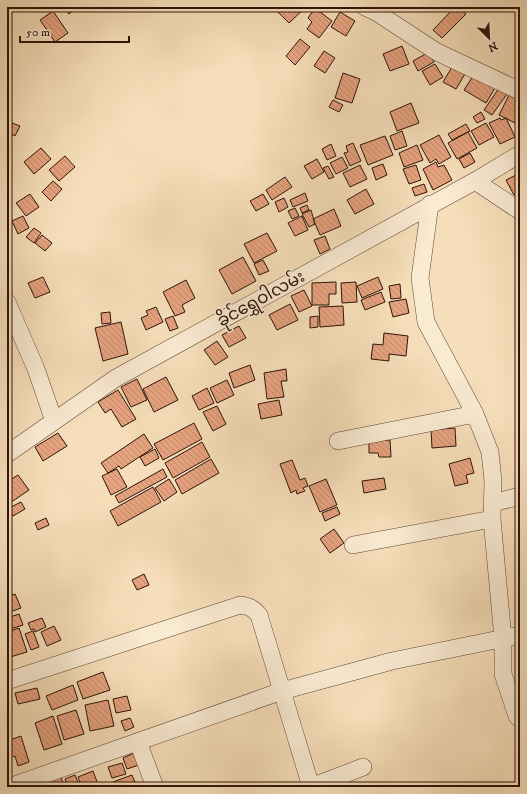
<svg xmlns="http://www.w3.org/2000/svg" width="527" height="794" font-family="'IM FELL DW Pica','Noto Sans Myanmar',serif">
  <defs>
    <pattern id="building-back-hatch" width="6" height="6" patternUnits="userSpaceOnUse"><rect width="6" height="6" fill="#e6a37f"/><path d="M-1 5l2 2M0 0l6 6M5-1l2 2" fill="none" stroke="#c68b6c"/></pattern>
  </defs>
  <rect width="100%" height="100%" fill="#f6deba"/>
  <filter id="stains"><feTurbulence type="fractalNoise" baseFrequency=".005" numOctaves="4"/><feColorMatrix values="0 0 0 0 .2 0 0 0 0 .09 0 0 0 0 .02 0 0 0 .5 -.17"/></filter>
  <radialGradient id="worn" r=".72"><stop offset=".6" stop-color="#630" stop-opacity="0"/><stop offset="1" stop-color="#630" stop-opacity=".3"/></radialGradient>
  <path fill="url(#building-back-hatch)" stroke="#2e1308" d="M62,7H77L69,14Z
    M273,7H306L289,23Z
    M455,7H459L466,14L442,38L433,30Z
    M315,8L332,21L319,38L307,29L312,22L308,18Z
    M53,11L68,33L55,42L40,20Z
    M340,12L355,21L346,36L331,27Z
    M300,39L310,47L295,65L286,56Z
    M402,46L409,64L390,71L383,54Z
    M324,51L335,58L325,73L314,66Z
    M429,52L434,62L418,71L413,61Z
    M435,64L443,77L430,85L422,71Z
    M452,67L465,74L456,89L443,82Z
    M343,73L360,79L352,103L335,98Z
    M473,76L495,88L486,103L464,90Z
    M499,88L507,94L492,115L484,110Z
    M509,95L520,100V114L515,123L499,115Z
    M333,100L343,105L339,112L329,107Z
    M411,103L419,123L397,131L390,112Z
    M481,112L485,119L477,123L473,117Z
    M500,118L501,120L506,118L515,137L500,144L489,123Z
    M12,123L20,126L15,136L7,132Z
    M486,123L494,137L479,145L471,131Z
    M466,124L470,131L452,140L448,134Z
    M402,131L407,146L395,150L390,136Z
    M468,132L477,148L457,159L448,143Z
    M439,135L451,157L439,164L436,159L430,163L420,145Z
    M385,136L393,155L368,165L360,145Z
    M353,143L361,161L350,166L344,153L348,152L346,146Z
    M331,144L336,156L327,160L322,149Z
    M417,145L423,160L404,167L399,153Z
    M41,148L51,159L34,174L24,162Z
    M470,153L475,162L464,168L459,159Z
    M65,156L75,167L59,181L49,170Z
    M342,157L348,168L336,174L330,163Z
    M317,159L324,172L312,179L304,166Z
    M436,162L438,167L444,165L452,180L433,190L423,169Z
    M383,164L387,175L376,180L372,168Z
    M360,165L367,179L350,187L343,173Z
    M416,165L421,180L409,184L403,169Z
    M328,166L334,177L329,179L323,168Z
    M520,173V192L514,195L506,180Z
    M285,177L292,187L272,200L266,190Z
    M53,181L62,189L51,201L42,192Z
    M424,184L427,192L415,196L412,188Z
    M366,189L374,204L355,214L347,200Z
    M305,193L308,201L293,207L290,200Z
    M30,194L39,207L26,216L16,203Z
    M263,194L269,204L256,211L250,201Z
    M284,198L288,207L279,212L275,202Z
    M307,205L309,210L302,213L300,208Z
    M295,208L299,216L292,219L288,211Z
    M334,209L341,226L320,235L313,219Z
    M311,210L315,224L309,227L302,214Z
    M23,216L29,228L18,234L12,221Z
    M302,216L308,230L295,236L288,223Z
    M34,228L41,233L34,243L26,237Z
    M267,233L277,251L254,263L244,244Z
    M42,235L52,243L45,251L35,243Z
    M325,236L330,249L320,254L314,240Z
    M243,257L256,281L232,294L219,270Z
    M263,260L269,271L259,275L254,264Z
    M43,277L50,292L35,298L28,283Z
    M378,277L383,289L362,298L357,286Z
    M186,280L195,298L182,305L185,312L175,316L163,292Z
    M336,282V294H329V305H312V283Z
    M356,282L357,302L342,303L341,283Z
    M400,284L401,298L391,299L389,286Z
    M304,290L312,306L299,312L291,296Z
    M381,292L385,302L365,310L361,300Z
    M406,299L409,313L393,317L389,302Z
    M290,304L298,320L277,330L269,315Z
    M343,306L344,325L320,327L319,307Z
    M156,307L163,322L146,330L141,318L148,315L146,311Z
    M110,312L111,323L102,324L101,313Z
    M173,316L178,328L170,331L165,319Z
    M318,316V327L310,328V317Z
    M121,322L128,354L103,361L95,328Z
    M239,326L246,338L229,347L222,335Z
    M384,333L408,336L406,356L389,354V361L371,359L373,344L383,345Z
    M217,341L228,357L215,365L204,350Z
    M250,365L255,380L234,388L229,373Z
    M286,369L287,381H281L284,397L267,399L264,373Z
    M166,377L178,400L154,412L143,389Z
    M137,379L147,400L131,407L121,387Z
    M227,380L234,395L217,403L210,388Z
    M207,388L214,403L199,410L192,396Z
    M118,390L136,419L122,427L111,409L105,413L98,402Z
    M279,400L282,415L261,419L258,404Z
    M217,406L226,424L213,431L203,412Z
    M194,423L202,439L163,460L154,444Z
    M455,428L456,446L432,448L431,430Z
    M58,433L67,446L43,461L35,447Z
    M144,434L153,448L121,469L119,466L108,473L101,463Z
    M390,440L391,457H379L378,453H369V441Z
    M202,442L210,457L173,478L165,463Z
    M155,449L159,458L145,466L140,457Z
    M470,458L474,473L466,475L468,483L455,486L449,464Z
    M211,459L219,473L182,494L175,480Z
    M292,460L300,480L305,478L308,486L303,488L305,491L297,494L296,490L291,493L280,464Z
    M117,469L127,487L111,495L102,476Z
    M163,469L167,477L119,503L115,496Z
    M18,475L29,490L7,505V482Z
    M384,478L386,489L364,493L362,481Z
    M169,479L177,492L164,501L155,488Z
    M326,479L337,505L320,512L309,486Z
    M153,487L161,502L118,526L110,511Z
    M21,502L25,509L13,516L9,508Z
    M337,507L340,514L325,521L322,513Z
    M46,518L49,525L38,530L35,523Z
    M334,529L344,543L330,553L320,539Z
    M144,574L149,585L137,590L132,580Z
    M15,594L21,608L7,613V597Z
    M19,614L23,625L7,630V618Z
    M42,618L46,627L35,632L34,629L31,630L28,623Z
    M54,626L61,640L47,646L41,632Z
    M19,628L27,652L7,658V632Z
    M33,631L39,647L31,650L25,634Z
    M103,672L110,690L83,699L77,682Z
    M73,685L78,700L52,710L46,696Z
    M37,688L40,699L18,704L15,693Z
    M127,696L131,710L116,713L113,699Z
    M108,700L114,726L90,731L85,705Z
    M76,710L84,734L64,740L57,716Z
    M53,716L62,744L44,750L35,723Z
    M130,718L134,727L125,731L121,721Z
    M21,736L29,762L18,766L15,756L7,758V741Z
    M134,753L139,765L127,769L123,758Z
    M122,763L126,774L112,778L108,767Z
    M93,771L99,787H82L78,777Z
    M59,773L65,787H46L43,780Z
    M75,775L80,787H68L65,779Z
    M132,775L137,787H115L113,782Z"/>
  <g fill="none" stroke-linecap="round" stroke-linejoin="round">
    <defs>
      <path id="minor" d="M365,7L376,12L437,52L520,91
        M475,181L520,211
        M430,204L420,278L426,322L475,414L490,452L493,481L492,519L503,639V674L517,716L520,719
        M7,302L36,369L54,421
        M338,441L475,414
        M7,454L116,378L475,181L520,154
        M493,503L520,496
        M353,545L492,519
        M7,681L240,605C249,606 253,608 259,615L282,691L392,661L520,635
        M138,742L155,787
        M9,787L282,691L311,787
        M311,787L363,767"/>
    </defs>
    <use href="#minor" stroke="#604634" stroke-width="18"/>
    <use href="#minor" stroke="#f9ead2" stroke-width="17"/>
  </g>
  <g text-anchor="middle" dominant-baseline="central" stroke-width="3" stroke-linejoin="round" paint-order="stroke">
    <g font-size="17" fill="#2e1308" stroke="#f9ead2">
      <text transform="translate(261 299) rotate(-29)">ခိုင်ရွှေဝါလမ်း</text>
    </g>
  </g>
  <rect width="527" height="794" fill="none" stroke="#f6deba" stroke-width="24"/>
  <rect x="8" y="8" width="511" height="778" fill="none" stroke="#2e1308" stroke-width="2"/>
  <rect x="12" y="12" width="503" height="770" fill="none" stroke="#2e1308"/>
  <g transform="translate(489 38) rotate(156)" stroke="#f9ead2" stroke-width="3" paint-order="stroke">
  <path d="M0-3L7 15L0 10L-7 15Z" fill="#2e1308"/>
  <text y="-6" font-size="11" font-weight="bold" text-anchor="middle" fill="#2e1308">N</text>
  </g>
  <path d="M20 36v6h109v-6" fill="none" stroke="#2e1308" stroke-width="2"/>
  <text x="26" y="36" font-size="12" fill="#2e1308" stroke="#f9ead2" stroke-width="3" paint-order="stroke">50 m</text>
  <rect width="100%" height="100%" filter="url(#stains)"/>
  <rect width="100%" height="100%" fill="url(#worn)"/>
</svg>
